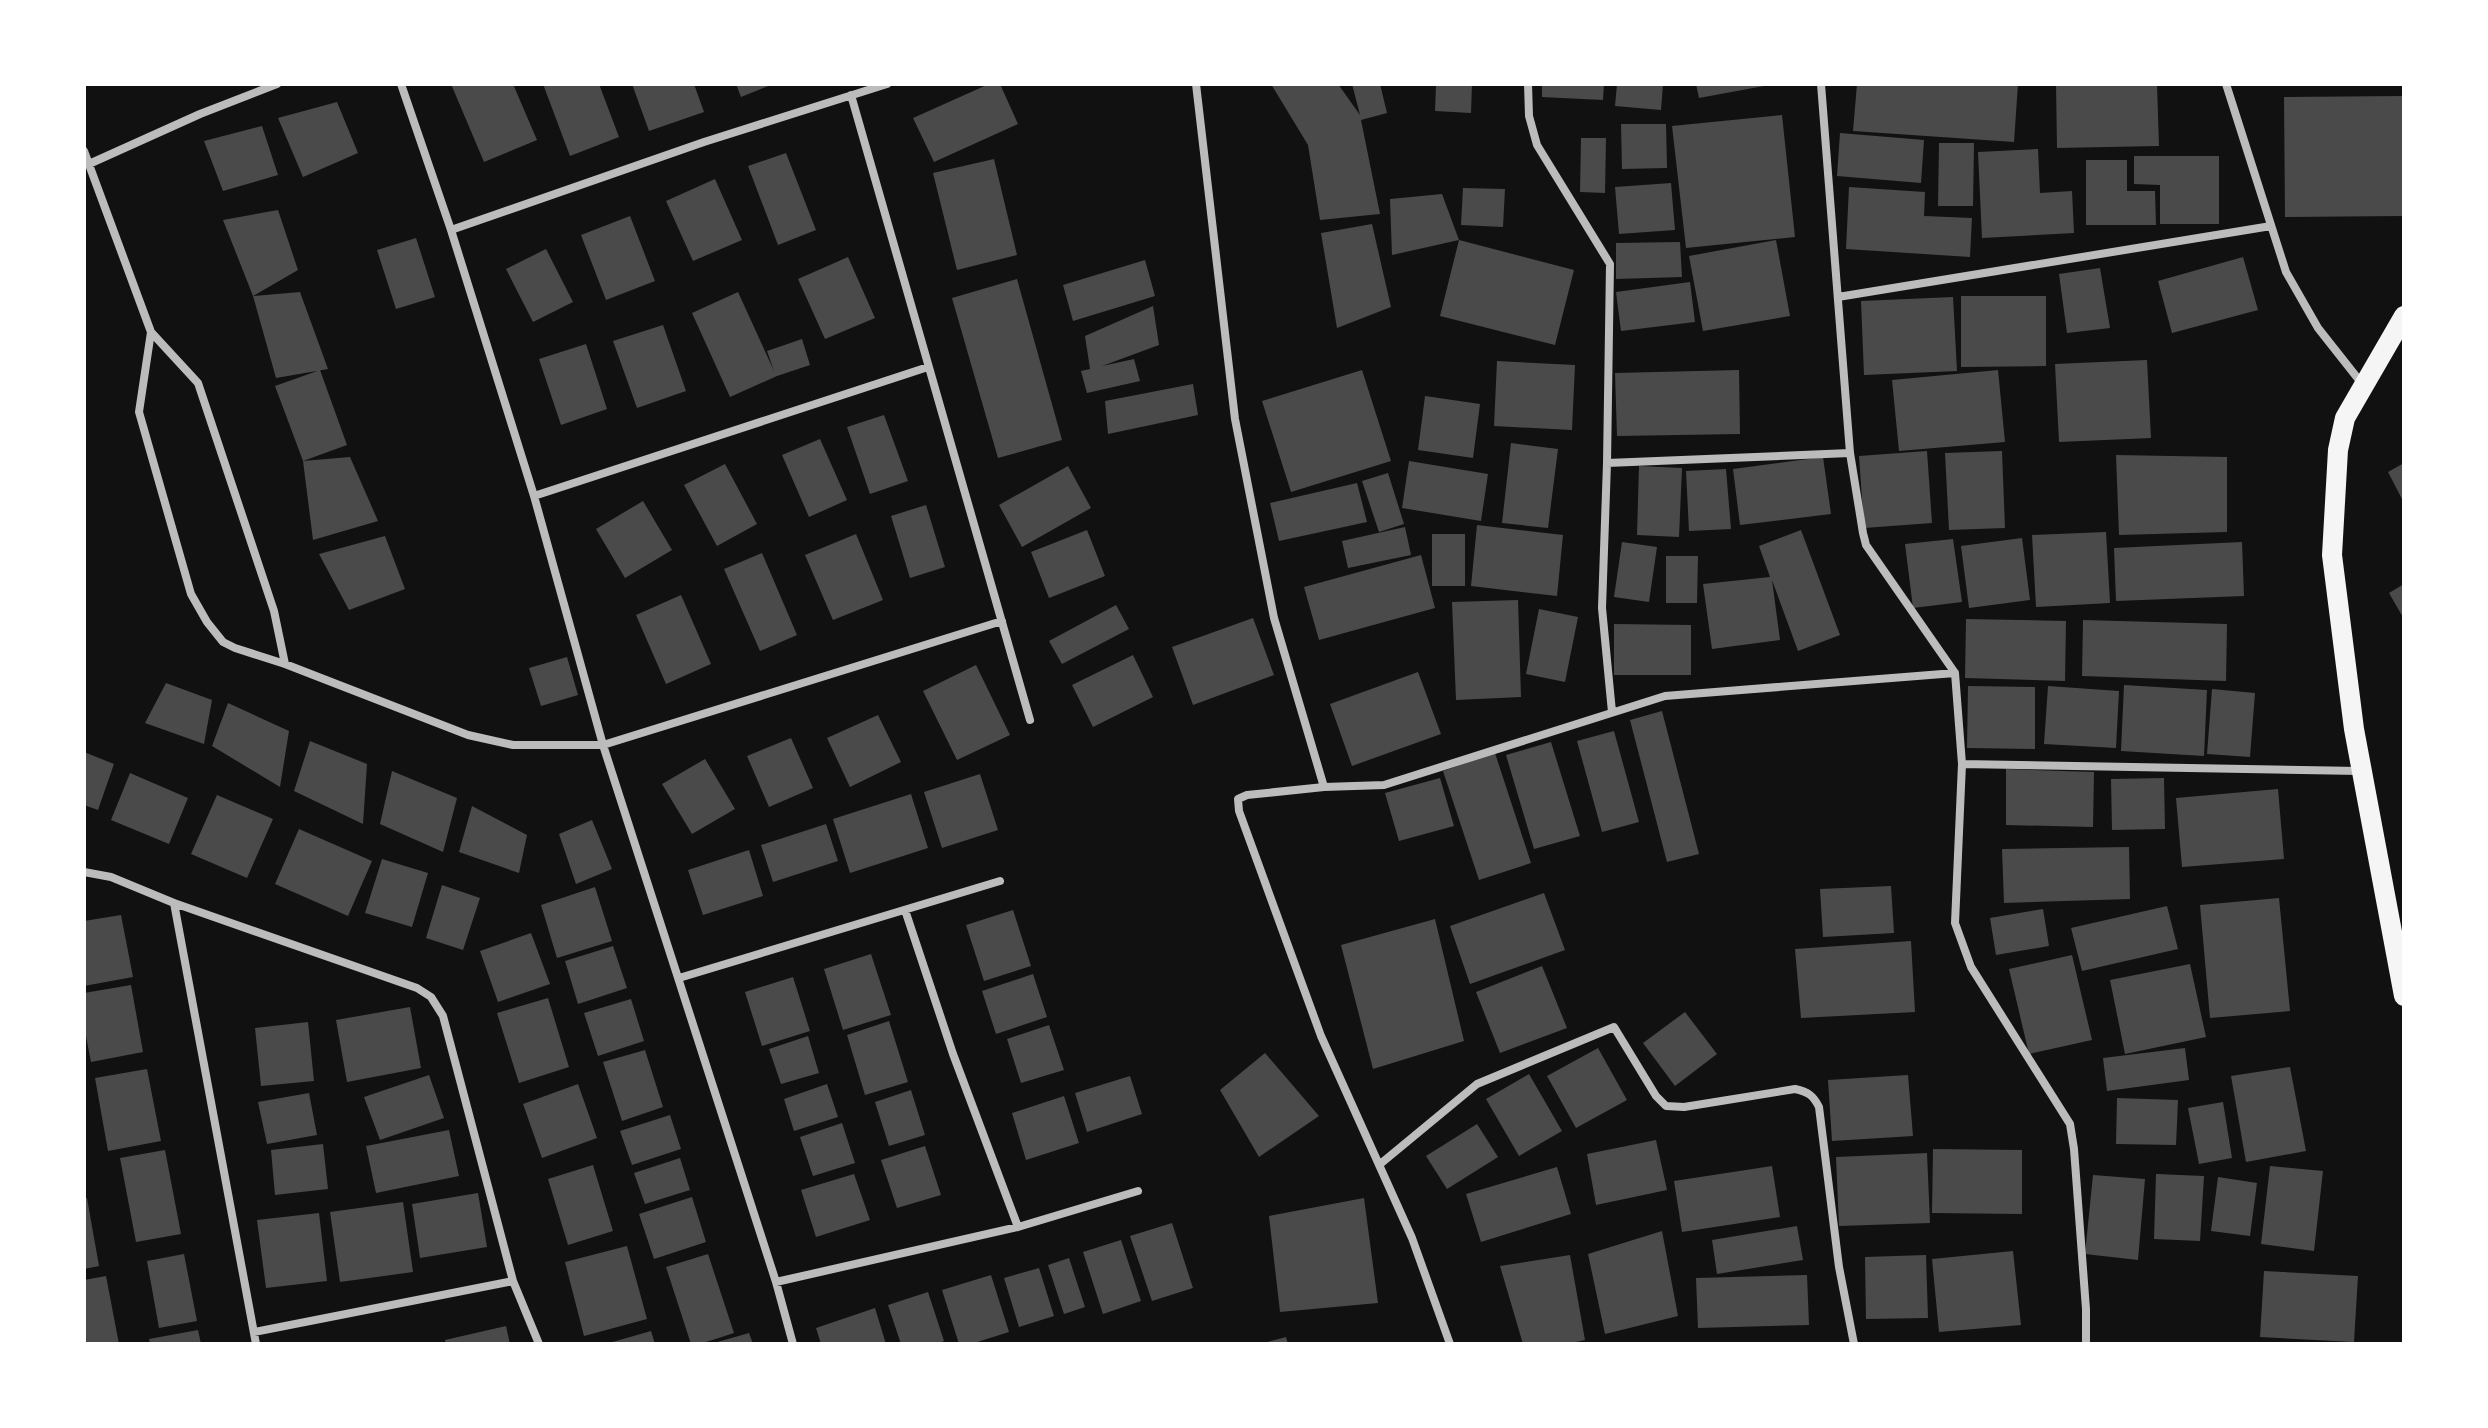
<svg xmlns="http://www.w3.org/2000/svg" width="2488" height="1428" font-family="'Golos Text',sans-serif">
  <rect width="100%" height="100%" fill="#111"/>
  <path fill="#4a4a4a" d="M451,84H513L537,140L484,162Z
    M543,84H599L619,137L570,156Z
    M632,84H694L704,112L649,131Z
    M736,84H773L741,97Z
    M989,84H1000L1018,124L934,162L913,118Z
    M1271,84H1338L1360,115L1352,84H1380L1387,113L1361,120L1380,214L1320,220L1308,145Z
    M1436,84H1472L1471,113L1435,111Z
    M1542,84H1604L1603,100L1542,97Z
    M1617,84H1663L1661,110L1615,106Z
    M1696,84H1764V86L1699,98Z
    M1857,84H2018L2014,142L1853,131Z
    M2056,84H2157L2159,146L2057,148Z
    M2403,96L2404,216L2285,217L2284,97Z
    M337,102L358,153L303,177L278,118Z
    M1782,115L1795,237L1686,248L1672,126Z
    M1621,124H1666L1667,168L1622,169Z
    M262,126L278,175L223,191L204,141Z
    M1840,133L1924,140L1921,183L1837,176Z
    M1581,138H1606L1605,193L1580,192Z
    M1939,143H1974L1973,206H1938Z
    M2038,149L2040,193L2072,191L2074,233L1982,238L1978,152Z
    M786,153L816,230L778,245L748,166Z
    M2134,156H2219V224H2160V185L2134,184Z
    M994,159L1017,255L957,270L933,173Z
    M2086,160H2127V191H2155L2156,225H2086Z
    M715,179L742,240L693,261L666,201Z
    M1671,183L1675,230L1619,234L1615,187Z
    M1849,187L1925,192L1924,216L1972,218L1970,257L1846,249Z
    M1463,188L1505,189L1503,227L1461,225Z
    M1442,194L1459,240L1392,255L1390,199Z
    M278,210L298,270L253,296L223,220Z
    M630,216L655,281L606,300L581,235Z
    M1372,224L1391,307L1337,328L1321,233Z
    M416,238L435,297L396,309L377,250Z
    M1459,240L1574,270L1555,345L1440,316Z
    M1776,240L1790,316L1703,331L1689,256Z
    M1680,242L1682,277L1616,279V243Z
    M546,249L573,302L533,322L506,269Z
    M848,257L875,318L825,339L798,279Z
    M2243,257L2258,310L2172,333L2158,281Z
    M1145,260L1155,296L1073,321L1063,285Z
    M2100,268L2110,328L2067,333L2059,274Z
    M1017,279L1062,440L998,458L952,298Z
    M1690,282L1695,322L1621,331L1616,292Z
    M300,292L328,369L276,378L253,296Z
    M738,292L774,371L767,351L802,339L810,365L777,376L730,397L692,313Z
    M1961,296H2046V366L1961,367Z
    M1953,297L1957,371L1864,375L1861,301Z
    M1153,306L1159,345L1102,366L1134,359L1140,381L1087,393L1081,371L1090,369L1085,336Z
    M663,325L686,391L637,408L613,341Z
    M586,344L607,409L561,425L539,359Z
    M2147,360L2151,438L2059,442L2055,364Z
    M1497,361L1575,365L1572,430L1494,426Z
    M320,370L347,445L303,461L275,386Z
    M1362,370L1391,461L1291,492L1262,401Z
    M1739,370L1740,434L1617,436L1615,373Z
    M1998,370L2005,442L1899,451L1892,380Z
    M1193,384L1198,415L1108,434L1105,401Z
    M1425,396L1480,404L1473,458L1418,450Z
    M884,415L908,481L870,494L847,427Z
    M820,439L847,500L809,517L782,455Z
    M1511,443L1558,449L1548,528L1502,523Z
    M1927,451L1932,523L1864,528L1859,456Z
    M2002,451L2005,528L1949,530L1945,453Z
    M2116,455L2227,457V532L2119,535Z
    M350,457L378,521L313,540L303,461Z
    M1823,457L1831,514L1740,525L1733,469Z
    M1409,461L1488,474L1481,521L1402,508Z
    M2404,463V503L2388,472Z
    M725,464L757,524L717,546L684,485Z
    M1068,466L1091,508L1022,547L999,505Z
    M1639,466L1682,468L1679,537L1637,535Z
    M1726,469L1731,529L1689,531L1686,471Z
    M1388,473L1404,524L1379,532L1362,481Z
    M1357,483L1367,522L1279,541L1270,503Z
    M643,501L672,550L625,578L596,529Z
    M926,505L945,567L910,578L891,516Z
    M1477,525L1563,535L1557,596L1471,586Z
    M1405,527L1411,555L1348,568L1342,541Z
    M1087,530L1105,576L1049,598L1031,552Z
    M1801,530L1840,635L1798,651L1772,580L1780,640L1712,649L1703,584L1770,577L1759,546Z
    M2106,532L2110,603L2036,607L2032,535Z
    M856,534L883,600L833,620L805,555Z
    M1432,534H1465V586H1432Z
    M385,536L405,589L349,610L319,554Z
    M2022,538L2030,600L1969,608L1961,546Z
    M1953,539L1962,602L1913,608L1905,544Z
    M1622,542L1657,547L1649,602L1614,597Z
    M2242,542L2244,596L2116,601L2114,548Z
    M762,553L797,635L760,651L724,569Z
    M1421,555L1435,608L1319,640L1304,587Z
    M1666,556H1698L1697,603H1666Z
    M2404,584V619L2389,593Z
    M681,595L711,664L666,684L636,615Z
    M1518,600L1521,697L1456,700L1452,602Z
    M1116,605L1129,629L1062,664L1049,641Z
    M1539,609L1578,617L1565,682L1526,674Z
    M1253,618L1274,675L1193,705L1172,647Z
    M1966,619L2066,621L2065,681L1965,678Z
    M2083,620L2227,624L2226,681L2082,676Z
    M1614,624L1691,625V675H1614Z
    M1133,655L1153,697L1093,727L1072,685Z
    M567,657L578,695L541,706L529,668Z
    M976,665L1010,735L957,760L923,691Z
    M1418,672L1441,734L1352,766L1330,704Z
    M166,683L212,700L204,744L145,723Z
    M2124,685L2207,690L2204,756L2121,751Z
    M1968,686L2035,687V749L1967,748Z
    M2048,686L2119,691L2116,748L2044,744Z
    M2212,689L2255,693L2250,757L2207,754Z
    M228,703L289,731L280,787L212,746Z
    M1662,711L1699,854L1667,862L1630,720Z
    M878,715L901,762L850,787L827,738Z
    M1614,731L1639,822L1602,832L1577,741Z
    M791,738L813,788L769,807L747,756Z
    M310,741L367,764L363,824L294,791Z
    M1551,742L1580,836L1534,849L1506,755Z
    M84,752L114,764L98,810L84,805Z
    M1495,753L1531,863L1479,880L1443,771Z
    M705,759L735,809L692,834L662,784Z
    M2006,769L2094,772L2093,827L2006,825Z
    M392,771L457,798L443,852L380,824Z
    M130,773L188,798L169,844L111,820Z
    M980,774L998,830L942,848L924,792Z
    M1440,778L1454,826L1399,841L1385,793Z
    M2164,778L2165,829L2112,830L2111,779Z
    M2278,789L2284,859L2182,867L2176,798Z
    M911,794L928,848L850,873L833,819Z
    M217,795L273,819L247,878L191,854Z
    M472,806L527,835L519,873L459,852Z
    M592,820L612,869L576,884L559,834Z
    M826,824L838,861L773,882L761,845Z
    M299,829L372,861L348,916L275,884Z
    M2129,847L2130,899L2004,903L2002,849Z
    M749,850L763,896L703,915L688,870Z
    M382,859L428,873L412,927L365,913Z
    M442,885L480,898L463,950L426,938Z
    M1891,886L1894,933L1823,937L1820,889Z
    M595,887L612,941L557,958L541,905Z
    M1544,893L1565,950L1470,984L1450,926Z
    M2279,898L2290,1011L2210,1018L2200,905Z
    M2167,906L2178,949L2082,971L2071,928Z
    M2043,909L2049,946L1996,955L1990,918Z
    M1013,910L1031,966L984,981L966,925Z
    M121,915L133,977L84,986V921Z
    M1435,919L1464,1041L1373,1069L1341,945Z
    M531,933L550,984L498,1002L480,951Z
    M1911,941L1915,1012L1801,1018L1795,949Z
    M613,946L627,988L578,1004L565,961Z
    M871,954L891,1015L843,1030L824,969Z
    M2072,955L2092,1040L2029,1054L2009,969Z
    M2190,964L2206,1037L2125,1054L2110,980Z
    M1542,966L1567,1028L1500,1053L1476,992Z
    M1033,974L1047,1017L996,1034L982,991Z
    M793,977L810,1031L762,1046L745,992Z
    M131,985L143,1052L91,1062L84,1026V993Z
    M548,998L569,1067L519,1083L497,1013Z
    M631,999L644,1041L598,1056L584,1013Z
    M410,1007L421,1068L347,1082L336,1020Z
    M1685,1012L1717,1054L1675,1086L1643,1043Z
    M889,1021L908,1082L865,1095L847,1035Z
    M308,1022L314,1081L261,1086L255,1028Z
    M1049,1025L1064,1070L1021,1083L1007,1039Z
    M808,1036L819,1073L781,1084L769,1049Z
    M1598,1048L1627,1100L1576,1128L1547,1076Z
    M2185,1048L2189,1080L2107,1091L2103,1058Z
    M645,1050L663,1107L622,1121L603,1062Z
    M1265,1053L1319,1116L1259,1157L1220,1090Z
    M2290,1067L2306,1151L2246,1162L2231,1076Z
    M147,1069L161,1141L108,1151L95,1078Z
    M1529,1074L1562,1131L1519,1156L1486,1099Z
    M429,1075L444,1118L380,1140L364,1097Z
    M1908,1075L1913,1136L1832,1141L1828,1080Z
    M1130,1076L1142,1114L1087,1132L1075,1093Z
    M578,1084L597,1138L542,1158L523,1104Z
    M827,1084L838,1117L794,1131L784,1099Z
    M911,1090L925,1135L889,1146L875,1102Z
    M309,1093L317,1135L267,1144L258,1102Z
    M1064,1096L1079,1143L1026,1160L1012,1113Z
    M2117,1098L2178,1100L2176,1145L2116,1144Z
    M2223,1102L2232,1158L2199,1164L2188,1108Z
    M670,1115L681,1149L632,1165L620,1131Z
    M842,1123L855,1163L813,1176L800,1137Z
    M1477,1124L1498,1157L1447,1189L1426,1156Z
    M449,1130L459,1176L376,1193L366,1146Z
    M1656,1140L1667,1190L1596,1205L1587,1154Z
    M323,1144L328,1189L275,1195L271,1150Z
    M925,1146L941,1195L897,1208L881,1160Z
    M1933,1149L2022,1150V1214L1932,1213Z
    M165,1150L181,1234L136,1242L120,1158Z
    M1927,1153L1930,1223L1839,1226L1836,1157Z
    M680,1158L690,1190L645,1204L634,1173Z
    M593,1165L613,1231L568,1245L548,1179Z
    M1772,1166L1780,1217L1682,1232L1674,1181Z
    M2270,1166L2323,1171L2314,1251L2261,1244Z
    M1557,1167L1571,1214L1481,1242L1466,1194Z
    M854,1174L870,1220L816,1237L801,1190Z
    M2156,1174L2204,1176L2200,1241L2154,1239Z
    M2093,1175L2145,1179L2138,1260L2085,1254Z
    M2218,1177L2257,1183L2250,1236L2211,1231Z
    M478,1193L487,1247L420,1258L412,1204Z
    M692,1197L706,1242L654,1259L639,1214Z
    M87,1198L99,1266L84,1269V1199Z
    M1364,1198L1378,1303L1280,1312L1269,1216Z
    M403,1202L413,1272L340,1282L330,1212Z
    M319,1213L327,1281L266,1288L257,1220Z
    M1172,1223L1193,1288L1152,1301L1130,1236Z
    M1797,1226L1803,1260L1717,1274L1712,1240Z
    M1662,1231L1678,1316L1605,1334L1588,1254Z
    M1121,1240L1141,1301L1103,1314L1083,1252Z
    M627,1246L647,1319L584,1336L565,1262Z
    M2013,1251L2021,1325L1939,1332L1932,1259Z
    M184,1254L197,1321L159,1328L147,1261Z
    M708,1254L734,1333L700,1344H691L666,1267Z
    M1570,1255L1585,1340L1567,1344H1523L1500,1266Z
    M1926,1255L1928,1318L1866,1319L1865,1257Z
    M1069,1258L1085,1307L1064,1314L1048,1265Z
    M1039,1268L1054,1316L1019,1327L1004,1278Z
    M2264,1271L2358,1276L2354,1342L2260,1337Z
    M991,1275L1009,1332L971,1344H959L942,1290Z
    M1807,1275L1809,1325L1698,1328L1696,1278Z
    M106,1276L119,1344H84V1280Z
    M928,1292L944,1341L936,1344H901L888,1305Z
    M875,1308L886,1344H821L816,1328Z
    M506,1326L510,1344H446L445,1340Z
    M198,1330L201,1344H150L149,1339Z
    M651,1331L655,1344H609V1343Z
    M749,1333L753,1344H715L714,1343Z
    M1286,1337L1288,1344H1264V1343Z"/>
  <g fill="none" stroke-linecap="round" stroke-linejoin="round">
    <path stroke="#bcbcbc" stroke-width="8" d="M401,84L451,230
      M887,84L704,142L451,230L534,496L603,745L1002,621
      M1196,84L1235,419L1274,618L1324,787
      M1528,84L1529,116L1537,145L1610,264L1607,463L1602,608L1612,712
      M1821,84L1850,453L1863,533L1866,545L1955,673L1962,764L1955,923L1971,967L2070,1124L2074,1149L2086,1309V1344
      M2226,84L2286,272L2318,328L2363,385
      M851,95L1030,720
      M84,151L151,332L198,383L274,611L285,664
      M89,164L200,114L277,84
      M1838,297L2271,226
      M151,332L139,412L191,594L207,622L223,642L235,648L285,664L468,735L513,745H603L776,1282L1018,1227L1138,1191
      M1607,463L1850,453
      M534,496L928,367
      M1962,764L2360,771
      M84,872L111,877L174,903L417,988L431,997L443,1016L513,1281L539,1344
      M174,903L256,1344
      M905,910L953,1054L1018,1227
      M679,978L1000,881
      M1379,1165L1477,1084L1614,1027L1656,1096L1666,1106L1684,1107L1795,1089C1808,1092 1813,1095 1819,1107L1839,1267L1854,1344
      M776,1282L793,1344
      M254,1332L513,1281
      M1450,1344L1412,1238L1321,1036L1239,811L1238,799L1247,795L1324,787L1384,785L1665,696L1955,673"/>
    <path stroke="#f5f5f5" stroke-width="20" d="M2404,316L2345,418L2338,450L2332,555L2354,729L2404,996"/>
  </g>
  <rect width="2488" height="1428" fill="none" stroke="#ffffff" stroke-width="172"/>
</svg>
